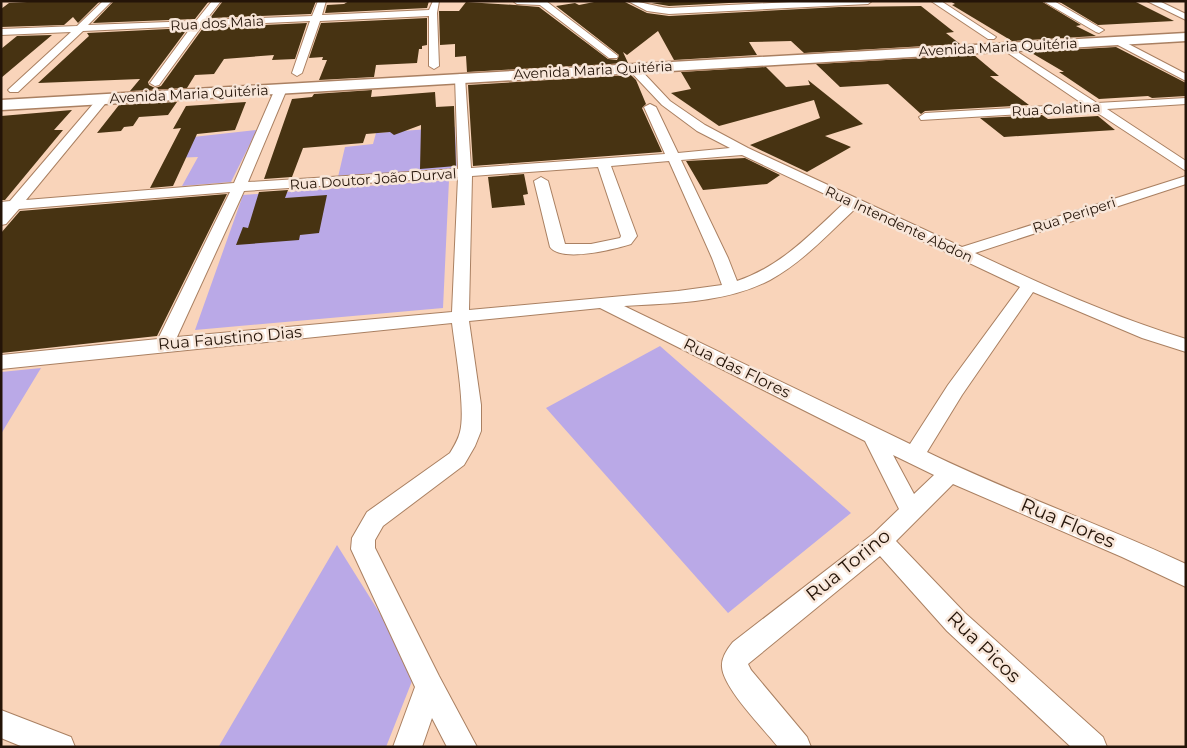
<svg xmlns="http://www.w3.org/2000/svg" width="1187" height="748" font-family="Montserrat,sans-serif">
  <rect width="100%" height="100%" fill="#f9d4ba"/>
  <path fill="#baa9e7" d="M455,127L457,168L338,177L345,147L373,144L376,133Z
    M257,130L231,182L182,186L198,157L172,158L184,138Z
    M449,180L443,308L195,330L243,195Z
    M660,346L851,513L728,613L546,408Z
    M41,368L1,434V372Z
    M337,545L416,671L386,747L219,746Z"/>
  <path fill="#473312" d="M45,1H100L78,23L73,17L64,25L1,27V9L9,3Z
    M114,1H209L195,19L93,23Z
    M223,1H316L311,14L210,18Z
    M349,1H429L427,8L325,13L327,5L344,4Z
    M599,1H623L647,13L669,16L839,7L921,6L954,32L946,33L960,44L804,53L791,41L749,42L757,55L674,60L658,31L627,55L623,52L628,63L467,72L466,56L455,57V44L440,45L439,11H459L466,2L515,5L539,7L608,59L617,60L619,55L556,6L575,3L579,5Z
    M676,1L703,2L768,1L669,6L651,3Z
    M950,1H1041L1081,25L1076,26L1096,36L1012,41L952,5L955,4Z
    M1058,1H1134L1174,21L1098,25Z
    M427,18V45L422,46V49H419L417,63L376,65L374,77L319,80L327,60H322L323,57L309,58L321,23Z
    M307,23L295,59L272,60L274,55L224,59L214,74L195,75L187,88L130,91L140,79L38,83L89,36L87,33L188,28L148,82L149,85L155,88L161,86L203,28Z
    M52,35L1,78V49L17,36Z
    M1116,47L1186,83V96L1152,98L1148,96L1099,99L1059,72H1064L1030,52Z
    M974,55L999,76H990L1029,105L925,111L921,114L888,84L840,87L816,64Z
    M766,67L786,87L810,85L808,80L863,124L825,136L851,147L807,172L750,145L820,118L814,100L719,126L671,93L691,89L681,72Z
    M631,75L636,80L646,104L642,108L662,152L473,166L468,85Z
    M372,90L371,97L435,92L436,107L454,106L456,166L420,169L421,125L394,135L390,132L366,134L363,143L303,148L292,177L264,179L292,99L312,97L314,94Z
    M177,102L168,115L139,117L133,126L124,127L121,131L97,133L119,105Z
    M246,102L235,130L197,134L173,186L150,188L181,128L173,129L186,106Z
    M72,110L54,130H63L5,200H1V116Z
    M1042,115L1048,119L1098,116L1115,130L1004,137L980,118Z
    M745,158L780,175L767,184L703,190L686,161Z
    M524,174L528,194L523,195L525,205L492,208L488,177Z
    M288,190L285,198L327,195L319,233L300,235L299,240L236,245L243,227L248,228L259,192Z
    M227,194L157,336L1,353V233L20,211Z"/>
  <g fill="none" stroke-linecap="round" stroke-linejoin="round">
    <defs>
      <path id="minor" d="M103,1H112L88,25L196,21L212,1H221L206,20L312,16L318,1H326L322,15L429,10L433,1H439L437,13L439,66L434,69L429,66V16L320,21L302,73L297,76L292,73L310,21L202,26L159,85L155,86L150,83L192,26L83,31L18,92H10L8,90L10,88L71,32L1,35V29L77,26Z
        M513,1H546L618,56L617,58H609L540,5L517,4Z
        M628,1C642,1 655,7 669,8L811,1H872L868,4L669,14L647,11Z
        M931,1H941L996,37L994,39H988Z
        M1043,1H1054L1104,30L1099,33L1096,32Z
        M1147,1H1159L1186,14V20Z
        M1117,38L1186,74V81L1114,43V39Z
        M1005,44L1097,103L1186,98V104L1107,109L1186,161V171L1093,110L921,120L919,117L925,113L1083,104L1002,49V45Z
        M633,65L637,66L670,101L705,125L748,148L962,247L1186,176V184L975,253C1043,285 1113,317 1186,339V352L1142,338L1033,292L962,395L927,452C1011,493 1101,524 1186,564V587L1122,557L953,484L896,541L965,613L1103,737L1107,747H1071L947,631L880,556L748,664L751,670L807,737L811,747H778C764,729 723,688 722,667C721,658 728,648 733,642L873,534L899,509L865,441L600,308L469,321L481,405V431L475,446L464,465L383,526L375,540V548L439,676L477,747H447L432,718L422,747H393L415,687L351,549L352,538L367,512L450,453C454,446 458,440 460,432C466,410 455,349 452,323L1,369V355L158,339L230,192L19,209L6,224L1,225V202L10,201L99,97H107L109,99L26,200L234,183L275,89L281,86L287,89L248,182L458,169L455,77L460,74L465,77L471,168L665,154L644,107L650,104L656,107L678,153L730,148L697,131L662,105L629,70L628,68L629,66ZM742,155L844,203C812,233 780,267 737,281L728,258L681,160ZM669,161L712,258L722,285L678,291L469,310L472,176L598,167L621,236L620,238L591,244H565L548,181L541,177L534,181L550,247C562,263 615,249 631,244L637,236L611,166ZM458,177L452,312L177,337L244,191ZM855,209L1020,287L948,385L910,444L624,306C672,303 726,303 770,280C803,262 829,233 855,209ZM893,455L934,475L914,494Z
        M1,710L71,737L75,747H23L1,738Z"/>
      <path id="major" d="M1186,33V41L1,110V100Z"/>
    </defs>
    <use href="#minor" stroke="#aa8062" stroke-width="2"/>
    <use href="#major" stroke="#aa8062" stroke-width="3"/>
    <use href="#minor" fill="#fff" fill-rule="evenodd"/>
    <use href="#major" fill="#fff" fill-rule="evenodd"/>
  </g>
  <g text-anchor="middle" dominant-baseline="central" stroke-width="5" stroke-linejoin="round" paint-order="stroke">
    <g font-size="14" fill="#241408" stroke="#f8e6d9">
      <text transform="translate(217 23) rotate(-3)">Rua dos Maia</text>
      <text transform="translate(998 47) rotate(-3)">Avenida Maria Quitéria</text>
      <text transform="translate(593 70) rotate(-3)">Avenida Maria Quitéria</text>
      <text transform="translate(189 94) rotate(-3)">Avenida Maria Quitéria</text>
      <text transform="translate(1056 109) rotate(-3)">Rua Colatina</text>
      <text transform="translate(373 179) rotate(-4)">Rua Doutor João Durval</text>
      <text transform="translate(1074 215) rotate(-18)">Rua Periperi</text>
      <text transform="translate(899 224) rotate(25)">Rua Intendente Abdon</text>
    </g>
    <g font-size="16" fill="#241408" stroke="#f8e6d9">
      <text transform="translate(230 338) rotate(-5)">Rua Faustino Dias</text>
      <text transform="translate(737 368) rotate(26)">Rua das Flores</text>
    </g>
    <g font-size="19" fill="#241408" stroke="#f8e6d9">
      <text transform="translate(1068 523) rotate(23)">Rua Flores</text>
      <text transform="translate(848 565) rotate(-39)">Rua Torino</text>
      <text transform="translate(984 647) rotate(44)">Rua Picos</text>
    </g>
  </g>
  <rect width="1187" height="748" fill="none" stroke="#241408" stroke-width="5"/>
</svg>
